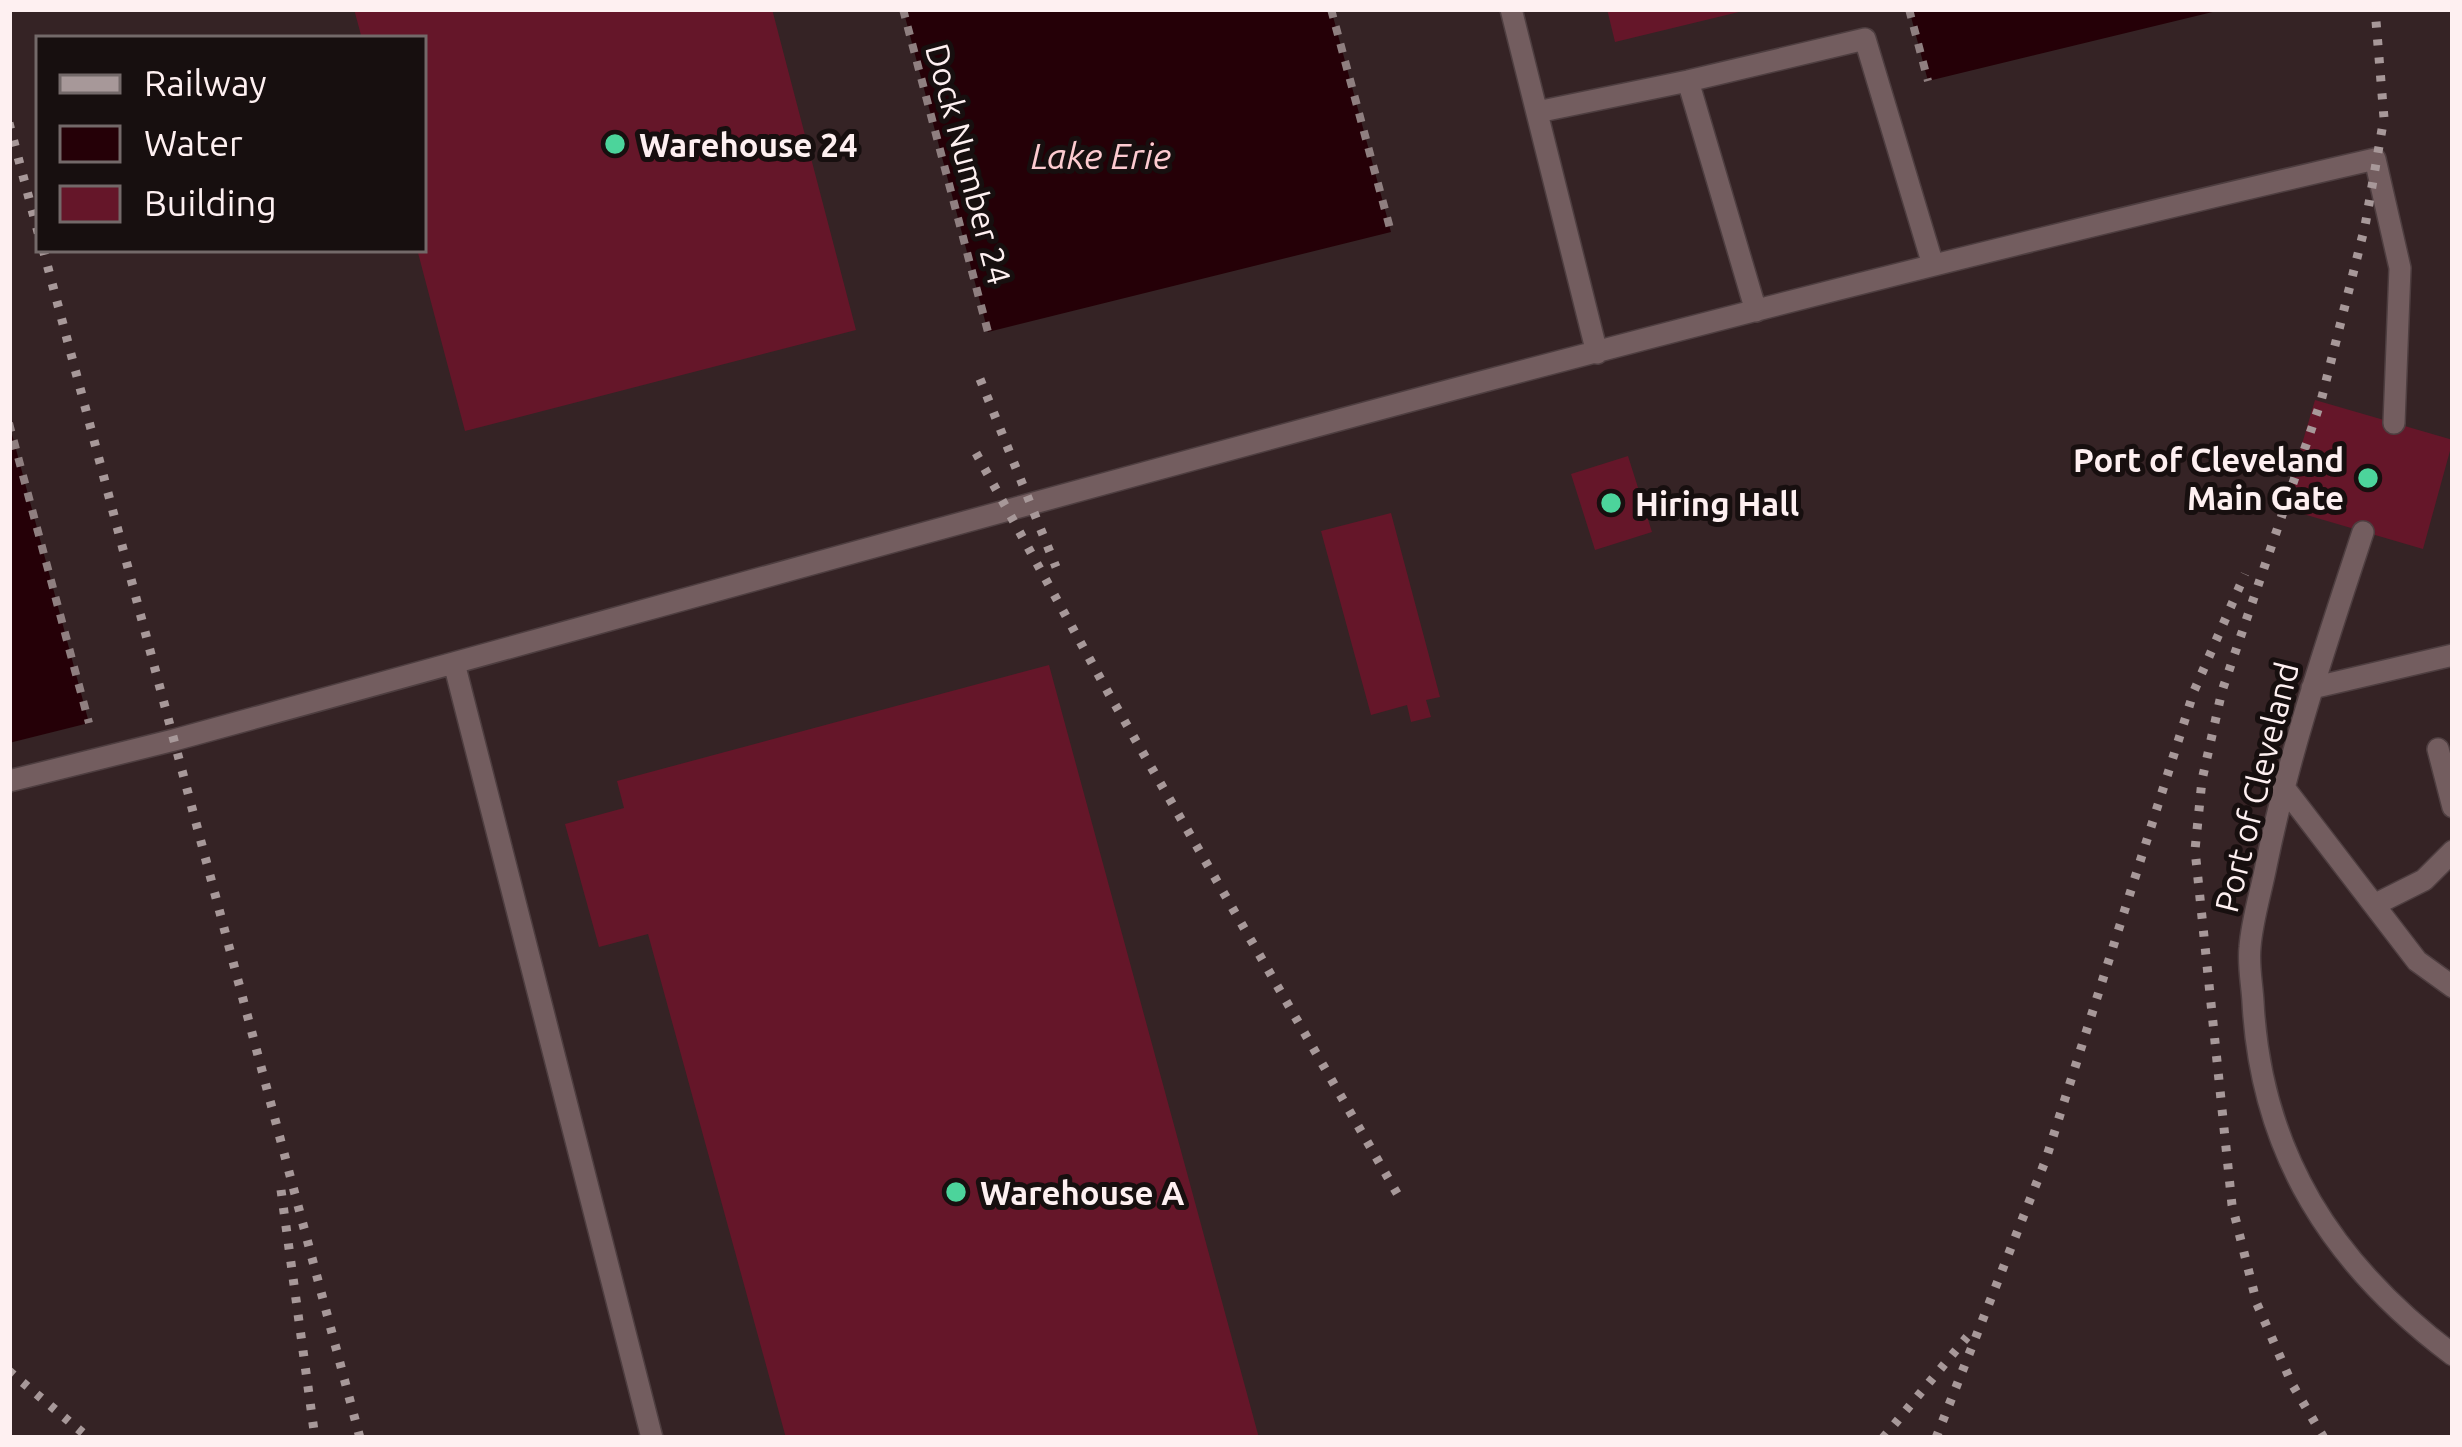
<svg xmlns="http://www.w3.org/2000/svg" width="2462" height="1447" font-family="Ubuntu,sans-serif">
  <rect width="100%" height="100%" fill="#352325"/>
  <path fill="#250007" d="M903,9H1331L1391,232L988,332Z
    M1909,9H2225L1928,81Z
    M9,423L89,723L9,743Z"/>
  <path fill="#651629" d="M354,9H772L856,330L465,431L417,249H423V39H362Z
    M1607,9H1742L1743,11L1615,42Z
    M2315,400L2453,440L2423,549L2283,508Z
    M1628,456L1652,532L1595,550L1571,474Z
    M1391,513L1440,697L1426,700L1431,717L1411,722L1407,705L1371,715L1321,531Z
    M1049,665L1259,1438H786L648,934L599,947L565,824L624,808L617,781Z"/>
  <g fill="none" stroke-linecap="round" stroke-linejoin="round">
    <defs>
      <path id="service" d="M1511,9L1597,353
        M1688,81L1756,311
        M1537,112L1688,81L1865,39L1933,265
        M2363,532C2327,642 2289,752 2266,866C2261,892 2252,920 2250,947C2248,965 2252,984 2253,1002C2261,1154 2333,1265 2453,1355
        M454,663L652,1438
        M2312,688L2453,655
        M2438,749L2453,807
        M9,781L174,740C905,540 1635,329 2375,159L2400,268L2394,423
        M2282,785L2417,961L2453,987
        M2374,905L2424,880L2453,851"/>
    </defs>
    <use href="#service" stroke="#4e3e40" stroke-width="24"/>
    <path stroke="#8f7f80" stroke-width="8" stroke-dasharray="9 9" stroke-linecap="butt" d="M903,9L988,332
      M1331,9L1391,232
      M1909,9L1928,81
      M9,423L89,723"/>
    <use href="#service" stroke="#735d5f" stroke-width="21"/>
    <path stroke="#a79899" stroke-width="9" stroke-dasharray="6 12" stroke-linecap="butt" d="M9,123L39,236
      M43,249L360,1438
      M980,379L1056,567
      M976,453L1109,694L1402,1202
      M281,1190L315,1438
      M9,1371L89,1438
      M1883,1438L1967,1337
      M1936,1438L2046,1159L2194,691L2245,574
      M2324,1438L2292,1384L2257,1304L2232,1205L2195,850L2202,780L2222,691L2321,401L2365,226L2384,118L2375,9"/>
  </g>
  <g fill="#4cd49b" stroke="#170f0f" stroke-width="4.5">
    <circle cx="615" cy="144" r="12"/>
    <circle cx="2368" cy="478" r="12"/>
    <circle cx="1611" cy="503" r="12"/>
    <circle cx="956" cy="1192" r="12"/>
  </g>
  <g text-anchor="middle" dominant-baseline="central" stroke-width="10" stroke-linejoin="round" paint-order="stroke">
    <g font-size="33" font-weight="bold" fill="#fef0f1" stroke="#170f0f" text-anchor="start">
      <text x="639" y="144">Warehouse 24</text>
      <text x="2344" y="459" text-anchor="end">Port of Cleveland<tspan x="2344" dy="38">Main Gate</tspan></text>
      <text x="1635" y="503">Hiring Hall</text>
      <text x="980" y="1192">Warehouse A</text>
    </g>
    <g font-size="33" fill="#fef0f1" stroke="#170f0f">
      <text transform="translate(969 164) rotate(75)">Dock Number 24</text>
      <text transform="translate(2256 787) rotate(-76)">Port of Cleveland</text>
    </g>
    <g font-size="36" font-style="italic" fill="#fdcbd0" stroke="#170f0f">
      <text x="1101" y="155">Lake Erie</text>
    </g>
  </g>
  <rect width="2462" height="1447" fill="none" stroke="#fef0f1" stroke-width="24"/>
  <rect x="36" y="36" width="390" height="216" fill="#170f0f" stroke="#736969" stroke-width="3"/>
  <rect x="60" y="75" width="60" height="18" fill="#a79899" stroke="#736969" stroke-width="3"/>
  <text x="144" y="96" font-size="36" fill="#fef0f1">Railway</text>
  <rect x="60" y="126" width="60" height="36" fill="#250007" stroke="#736969" stroke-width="3"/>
  <text x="144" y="156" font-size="36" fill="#fef0f1">Water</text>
  <rect x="60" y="186" width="60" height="36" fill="#651629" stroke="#736969" stroke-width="3"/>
  <text x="144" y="216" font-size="36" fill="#fef0f1">Building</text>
</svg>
